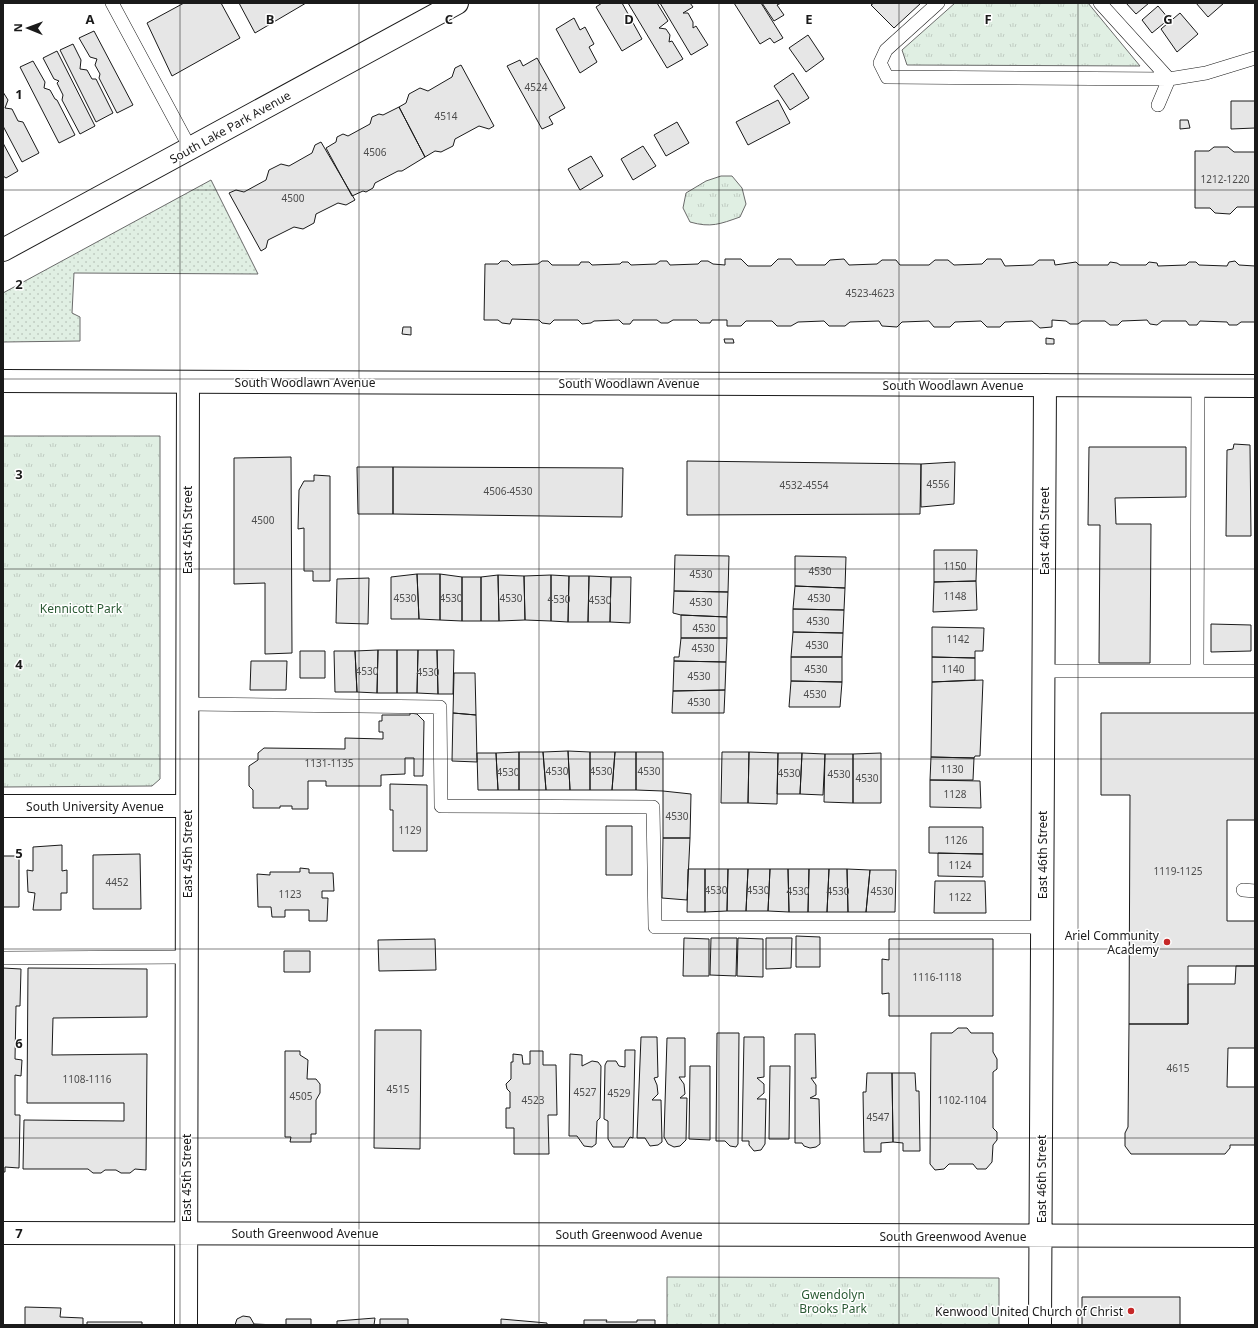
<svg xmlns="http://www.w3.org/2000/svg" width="1258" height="1328" font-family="'Noto Sans',sans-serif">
  <defs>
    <pattern id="grass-dots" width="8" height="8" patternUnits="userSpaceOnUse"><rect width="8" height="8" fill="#e0efe3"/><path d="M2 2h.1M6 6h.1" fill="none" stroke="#c0ccc2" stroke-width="1.8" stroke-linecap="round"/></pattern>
    <pattern id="park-tufts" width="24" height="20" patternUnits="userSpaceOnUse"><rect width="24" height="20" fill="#e0efe3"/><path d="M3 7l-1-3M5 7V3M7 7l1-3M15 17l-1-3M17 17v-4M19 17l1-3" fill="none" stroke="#c0ccc2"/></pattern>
  </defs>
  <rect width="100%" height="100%" fill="#fff"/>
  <path fill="url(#grass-dots)" stroke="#6a6a6a" d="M211,180L258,274L74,273L72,313L80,317V341L3,342V293Z"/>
  <path fill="url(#park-tufts)" stroke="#6a6a6a" d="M955,3H1088L1140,66L907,65L902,50Z
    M721,176H732L742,188L746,204L740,217C720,224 711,228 690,222L683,208L686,193L706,181Z
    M3,436H160V779L152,786L3,787Z
    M667,1277L999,1278V1325H667Z"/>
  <path fill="#e6e6e6" stroke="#1a1a1a" d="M184,3H221L240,38L172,76L147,23Z
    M239,3H306L255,33Z
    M602,3H622L642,39L622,51L596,7Z
    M628,3H657L668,21L659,28L666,29L670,35L669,42L672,41L683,59L667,68Z
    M660,3H690L693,7L683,13H688L693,22V28L696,26L708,45L691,55Z
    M734,3H761L783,38L774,43L770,38L760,44Z
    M762,3H781L777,5L784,15L774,21Z
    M874,3H921L894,28L871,5Z
    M1126,3H1149L1136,14Z
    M1196,3H1224L1208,17Z
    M1158,6L1169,19L1152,33L1142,20Z
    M1180,13L1198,34L1177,52L1161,29Z
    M574,18L580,30L585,27L594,44L589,47L597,62L580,73L556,29Z
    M94,31L133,105L117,113L99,78L100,74L95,65L97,59L90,57L79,38Z
    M808,35L824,59L806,72L789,48Z
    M73,44L81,60L80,69L87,70L92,79H96L113,113L96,122L60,50Z
    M57,51L95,126L80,134L62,100L63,95L57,83L59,81L54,79L43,58Z
    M537,58L565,108L549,117L553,124L542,129L507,66L520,60L523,66Z
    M33,61L45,82L44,88L50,90L55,99L57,100L75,135L59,143L20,67Z
    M461,65L494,126L489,129L479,126L455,139L453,146L441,152L435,151L425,157L399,107L406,103L409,94L420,88L428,91L452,77L455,68Z
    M793,73L809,98L790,110L774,86Z
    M3,92L8,100L5,108L12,109L18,121L23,122L39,153L22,162L3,126Z
    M778,100L790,123L748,145L736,122Z
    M1231,101H1255V128L1231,129Z
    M399,107L425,157L402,171H398L375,183L373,188L366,192L363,191L352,196L326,148L336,142L337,137L343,134L348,136L370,124L372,117L379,114L383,115Z
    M1180,120H1188L1190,128L1180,129Z
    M677,122L689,143L666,156L654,135Z
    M321,142L355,200L346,205L338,203L316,214L314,223L303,229L294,227L268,240L266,248L261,251L229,193L236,190L244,192L266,180L269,170L281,164L289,166L312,153L315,145Z
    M3,143L18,171L6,178L3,176Z
    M643,146L656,166L633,180L621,159Z
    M1214,147H1228L1234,152H1255V207H1237L1230,214L1215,213L1210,208H1195V151H1209Z
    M591,156L603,176L580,190L568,169Z
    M725,259H741L748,266H771L778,259H791L796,265H825L830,260L844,259L849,265L877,264L882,260H896L900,265H929L935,260H948L954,265L982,264L987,259H1001L1005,266L1033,265L1039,260H1054L1055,265L1076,262L1079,265H1108L1110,262L1117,263L1120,265H1146L1149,262L1157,263L1158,266L1186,265L1189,262H1196L1199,265L1227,266L1229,262L1235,261L1239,265L1255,266V322H1241L1237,325H1229L1227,322L1200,321L1197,325H1189L1186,321H1162L1157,325L1150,324L1147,320L1122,321L1118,325H1110L1105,321H1082L1078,324H1070L1066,321L1052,320V327L1040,328L1032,321L1005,322L1000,327H987L981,321L955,322L950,327H934L929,321L902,322L897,327L882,326L879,321L850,322L845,326H829L824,321L798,322L791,326H777L772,321H746L741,326H727V320H712L710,323H700L697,320H673L668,323H661L657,320H633L630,324H623L619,320L594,321L591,323L582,324L578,320H554L550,324L542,323L539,320L512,319L510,324L502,323L498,320H484L485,264H498L501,261H508L512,265L538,264L542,261H548L552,265H579L581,262H589L592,265L620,264L622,262H628L631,265L656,264L660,261H667L670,265L698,264L701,261H708L713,264L725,265Z
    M403,327H411V335L402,334Z
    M1046,338L1054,339V344H1046Z
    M724,339H733L734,343H725Z
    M1234,444L1250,445L1251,536H1226L1227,450L1233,449Z
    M1089,447H1186V497L1115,498L1116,524H1151L1150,663H1099L1100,525H1088Z
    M291,457L292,653L265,654V583L234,584V458Z
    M687,461L921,464L920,514L687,515Z
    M955,462L954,504L921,507V464Z
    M357,467H393V514H358Z
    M393,467L623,468L622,517L393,514Z
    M314,475L330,476V581H313V571H304V528L298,529L299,490L304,481H314Z
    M934,550H977L976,581L934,582Z
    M675,555L729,556L728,592L674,591Z
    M795,556L846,557L845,588L795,586Z
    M417,574H440V620L419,619Z
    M417,574L419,619H391V577Z
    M440,574L462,577V621L440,620Z
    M498,575L524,576L525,620L499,621Z
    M498,575L499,621H481V577Z
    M551,575L569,576L568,622L551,621Z
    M551,575V621L525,620L524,576Z
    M569,576H589L588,622H568Z
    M589,576L611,577L610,622H588Z
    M462,577H481V621H462Z
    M611,577H631L630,623L610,622Z
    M369,578L368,624L336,623L337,579Z
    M976,581L977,610L933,612L934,582Z
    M795,586L845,588L844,610L793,609Z
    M674,591L728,592L727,617L681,615L673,613Z
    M793,609L844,610L843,633L793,632Z
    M681,615L727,617V638H681Z
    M1211,624L1251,625V651L1211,652Z
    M932,627L984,628L983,651H975V658L932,657Z
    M793,632L843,633L842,657H791Z
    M681,638H727L726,662L674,661V657H679Z
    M378,650L377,693L357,692L355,651Z
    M378,650H397V693H377Z
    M397,650H418L417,693H397Z
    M418,650H437L438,694L417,693Z
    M437,650H454L453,694H438Z
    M300,651H325V678H300Z
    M334,651H355L357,692H335Z
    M791,657H842V682L791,681Z
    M932,657L975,658V680L932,682Z
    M251,661H287L286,690H250Z
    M674,661L726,662L725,690L673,691Z
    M454,673H475L476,715L453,713Z
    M983,680L980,756H975L974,758L931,757L932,682Z
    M791,681L842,682L840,707H789Z
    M725,690L724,713H672L673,691Z
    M410,713L417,714L424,721L423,776H414V758H405V774L381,775V786H326V781H308V809H292V806H280V808H253V790L249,786V766L258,760V753L264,748L345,749V738L383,739V732H379V721H382V715H410Z
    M453,713L476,715L477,762L452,761Z
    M1101,713H1255V820H1227V921H1255V966H1188V1024H1129L1130,795H1101Z
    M568,751L570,790H546L543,752Z
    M568,751L590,752V790H570Z
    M519,752H543L546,790H519Z
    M519,752V790H498L496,753Z
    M590,752H615L612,790H590Z
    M615,752H636V790H612Z
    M636,752H663V791L636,790Z
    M722,752H749L748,803H721Z
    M749,752L778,753L777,804L748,803Z
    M477,753H496L498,790H478Z
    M778,753H802L800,794H777Z
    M802,753L825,754L823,795L800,794Z
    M881,753V803H853V754Z
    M825,754H853V803L824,802Z
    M931,757L974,758L973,780H930Z
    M930,780L980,781L981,808L930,807Z
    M390,784L427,785V851H393V810H390Z
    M663,791L691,794L690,838H663Z
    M606,826H632V875H606Z
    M929,827H983V854L929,853Z
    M663,838H690L687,900L662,898Z
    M62,845V871L67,870V893H61V910H33L35,893L28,892L27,870L33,871V847Z
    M938,853L983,854V877L938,876Z
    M140,854L141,909H93V855Z
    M3,856H19V907H3Z
    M300,868L309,869V873H333L334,891H322V898H328L327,921H309V910H285V917H272L271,907H258L257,874L270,875V872H300Z
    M688,869H705V912H687Z
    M705,869H728L727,911L705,912Z
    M728,869H748L746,911H727Z
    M748,869H770L768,911H746Z
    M770,869H788L789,912L768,911Z
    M788,869H809L808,912H789Z
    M809,869H829L827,912H808Z
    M829,869H847L848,912H827Z
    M847,869L870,870L866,912H848Z
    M870,870H896L895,912H866Z
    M935,881H985L986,913H934Z
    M796,936L820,937V967H796Z
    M684,938L709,939V976H683Z
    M711,938H737L736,976L710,975Z
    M738,938L763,939V977L737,976Z
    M766,938H792L791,968L766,969Z
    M435,939L436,970L379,971L378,940Z
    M889,939H993V1016H889V993L882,994V959L889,960Z
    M284,951H310V972H284Z
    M1236,966H1255V1048H1228L1227,1087H1255V1145H1230V1148L1225,1154H1131L1125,1146V1133L1128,1127L1129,1024H1188V984H1235Z
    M3,968L21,969L20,1006H16L15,1059L22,1060L21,1076L15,1075V1115H20L19,1168L5,1167V1172H3Z
    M28,968L147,969V1017L53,1018L52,1055L147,1054L146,1170L135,1169L130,1173H121L116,1170H105L101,1173H93L88,1169H23L24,1120L124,1121V1103H27Z
    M958,1028H967L971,1033H993V1052L997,1059V1069L993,1072V1128L997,1132V1140L993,1145L992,1162L986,1169H977L973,1164H949L944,1169L935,1170L930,1164L931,1033H952Z
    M375,1030H421L420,1149L374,1148Z
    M717,1033H739L738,1144L736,1147L730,1146L725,1141H716Z
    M795,1034H815L816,1078H811L816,1085V1095L810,1098L819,1099L820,1144L816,1147L810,1148L804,1146L802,1143H795Z
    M641,1037H657L658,1077L654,1078L657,1085L658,1094L652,1100H661L662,1142L658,1145L650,1146L645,1138H637Z
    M744,1037H764V1077L757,1078L764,1084V1093L757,1099H766L765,1144L761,1150L754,1151L749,1145V1141H742Z
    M667,1038H685V1077H679L684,1084L685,1094L680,1098H687L686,1140L680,1146L674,1147L668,1144L664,1137Z
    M625,1050H635L633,1138L630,1137L624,1147H613L608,1139V1121L604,1119L605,1065L607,1061H616L619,1066L625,1067Z
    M285,1051H300V1055L308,1060L307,1079H316L320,1084V1093L316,1100V1134H311V1142H290L291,1137H285Z
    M530,1051H543V1065H556L557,1115H548L549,1154H514V1128H506V1108H510V1092L507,1089L506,1084L511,1079V1062H513V1054L522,1055L523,1064H530Z
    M570,1054L582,1055V1066L592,1061L598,1062L601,1066L600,1118L597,1121L596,1144L592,1147L584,1146L577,1136H569Z
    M690,1066H710V1140L689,1139Z
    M770,1066H790L789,1139H769Z
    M867,1073H892L893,1142L881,1143V1152H864L863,1092H866Z
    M892,1073H915L916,1091H919L920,1151H903V1143L893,1142Z
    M1082,1297H1180V1325H1082Z
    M25,1307L61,1308L60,1317L83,1318V1325H25Z
    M243,1316L250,1317L254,1324L277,1325H235L237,1319Z
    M375,1318L374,1325H337V1321Z
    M286,1319H311V1325H286Z
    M380,1319H408V1325H380Z
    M501,1319L547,1323V1325H501Z
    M584,1320H607L606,1322H637V1320H655V1325H584Z
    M87,1322H142V1325H87Z"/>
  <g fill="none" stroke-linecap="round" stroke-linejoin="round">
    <defs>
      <path id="lane" d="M112,3L190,148
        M938,3L886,50L880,63L887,77L1169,79L1206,73L1255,58
        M1100,3L1169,79L1158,105
        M1043,671H1255
        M1197,671L1198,385
        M187,704L440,707L441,806L653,807L655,927H1042
        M1243,890L1255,891
        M3,958L186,957"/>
      <path id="street" d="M3,806H187
        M3,1233L1255,1236
        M186,1325L188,383
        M1040,1325L1045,385"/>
      <path id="secondary" d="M3,250L457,3
        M3,381L1255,386"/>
    </defs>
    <use href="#lane" stroke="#1a1a1a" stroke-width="14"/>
    <use href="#street" stroke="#1a1a1a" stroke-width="24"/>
    <use href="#secondary" stroke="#1a1a1a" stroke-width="24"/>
    <use href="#lane" stroke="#fff" stroke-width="13"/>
    <use href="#street" stroke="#fff" stroke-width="22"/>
    <use href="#secondary" stroke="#fff" stroke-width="22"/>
  </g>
  <path fill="none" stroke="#1a1a1a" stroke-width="1" stroke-opacity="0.55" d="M180,3V1325M359,3V1325M539,3V1325M719,3V1325M899,3V1325M1078,3V1325M3,190H1255M3,379H1255M3,569H1255M3,759H1255M3,949H1255M3,1138H1255"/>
  <g fill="#c62828" stroke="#fff" stroke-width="1.5">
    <circle cx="1167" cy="942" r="4"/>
    <circle cx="1131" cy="1311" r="4"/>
  </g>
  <g text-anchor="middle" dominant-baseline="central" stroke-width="3" stroke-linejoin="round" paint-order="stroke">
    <g font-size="10" fill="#4d4d4d">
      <text x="536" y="87">4524</text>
      <text x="446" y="116">4514</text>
      <text x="375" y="152">4506</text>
      <text x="1225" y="179">1212-1220</text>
      <text x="293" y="198">4500</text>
      <text x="870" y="293">4523-4623</text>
      <text x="938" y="484">4556</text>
      <text x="804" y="485">4532-4554</text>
      <text x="508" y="491">4506-4530</text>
      <text x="263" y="520">4500</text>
      <text x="955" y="566">1150</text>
      <text x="820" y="571">4530</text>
      <text x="701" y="574">4530</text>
      <text x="955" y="596">1148</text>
      <text x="405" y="598">4530</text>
      <text x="451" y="598">4530</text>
      <text x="511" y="598">4530</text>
      <text x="819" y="598">4530</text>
      <text x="559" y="599">4530</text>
      <text x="600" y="600">4530</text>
      <text x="701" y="602">4530</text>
      <text x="818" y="621">4530</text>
      <text x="704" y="628">4530</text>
      <text x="958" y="639">1142</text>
      <text x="817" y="645">4530</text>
      <text x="703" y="648">4530</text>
      <text x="816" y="669">4530</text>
      <text x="953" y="669">1140</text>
      <text x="367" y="671">4530</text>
      <text x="428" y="672">4530</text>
      <text x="699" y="676">4530</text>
      <text x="815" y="694">4530</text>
      <text x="699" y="702">4530</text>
      <text x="329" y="763">1131-1135</text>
      <text x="952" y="769">1130</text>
      <text x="557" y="771">4530</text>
      <text x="601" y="771">4530</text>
      <text x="649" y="771">4530</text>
      <text x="508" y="772">4530</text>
      <text x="789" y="773">4530</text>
      <text x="839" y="774">4530</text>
      <text x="867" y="778">4530</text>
      <text x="955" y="794">1128</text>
      <text x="677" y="816">4530</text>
      <text x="410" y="830">1129</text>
      <text x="956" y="840">1126</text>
      <text x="960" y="865">1124</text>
      <text x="1178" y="871">1119-1125</text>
      <text x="117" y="882">4452</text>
      <text x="716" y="890">4530</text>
      <text x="758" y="890">4530</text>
      <text x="798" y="891">4530</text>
      <text x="838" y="891">4530</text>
      <text x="882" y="891">4530</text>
      <text x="290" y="894">1123</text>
      <text x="960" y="897">1122</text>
      <text x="937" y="977">1116-1118</text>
      <text x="1178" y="1068">4615</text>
      <text x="87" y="1079">1108-1116</text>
      <text x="398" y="1089">4515</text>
      <text x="585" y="1092">4527</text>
      <text x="619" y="1093">4529</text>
      <text x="301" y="1096">4505</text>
      <text x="533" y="1100">4523</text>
      <text x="962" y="1100">1102-1104</text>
      <text x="878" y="1117">4547</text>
    </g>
    <g font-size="12" fill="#1a1a1a" stroke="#fff">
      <text transform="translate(230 127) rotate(-29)">South Lake Park Avenue</text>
      <text x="305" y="382">South Woodlawn Avenue</text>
      <text x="629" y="383">South Woodlawn Avenue</text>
      <text x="953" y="385">South Woodlawn Avenue</text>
      <text transform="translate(187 530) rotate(-90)">East 45th Street</text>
      <text transform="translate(1044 531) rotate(-90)">East 46th Street</text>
      <text x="95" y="806">South University Avenue</text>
      <text transform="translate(187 854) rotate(-90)">East 45th Street</text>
      <text transform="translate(1042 855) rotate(-90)">East 46th Street</text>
      <text transform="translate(186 1178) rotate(-90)">East 45th Street</text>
      <text transform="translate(1041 1179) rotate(-90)">East 46th Street</text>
      <text x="305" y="1233">South Greenwood Avenue</text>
      <text x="629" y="1234">South Greenwood Avenue</text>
      <text x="953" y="1236">South Greenwood Avenue</text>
    </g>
    <g font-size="12" fill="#2b5a34" stroke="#fff">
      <text x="81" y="608">Kennicott Park</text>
      <text x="833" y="1294">Gwendolyn<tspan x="833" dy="14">Brooks Park</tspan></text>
    </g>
    <g font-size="12" fill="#1a1a1a" stroke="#fff" text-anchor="end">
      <text x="1159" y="935">Ariel Community<tspan x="1159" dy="14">Academy</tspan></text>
      <text x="1123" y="1311">Kenwood United Church of Christ</text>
    </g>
  </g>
  <g font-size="13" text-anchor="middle" font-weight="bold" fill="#1a1a1a" stroke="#fff" stroke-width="3" stroke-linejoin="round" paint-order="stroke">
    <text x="90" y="24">A</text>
    <text x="270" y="24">B</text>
    <text x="449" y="24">C</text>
    <text x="629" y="24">D</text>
    <text x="809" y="24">E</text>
    <text x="988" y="24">F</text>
    <text x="1168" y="24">G</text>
    <text x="19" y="99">1</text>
    <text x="19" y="289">2</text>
    <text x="19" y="479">3</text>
    <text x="19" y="669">4</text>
    <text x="19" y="858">5</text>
    <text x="19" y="1048">6</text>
    <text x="19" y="1238">7</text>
  </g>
  <rect width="1258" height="1328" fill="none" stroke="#1a1a1a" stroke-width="8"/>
  <g transform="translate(28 28) rotate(271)" stroke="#ffffff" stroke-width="3" paint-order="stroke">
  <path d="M0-3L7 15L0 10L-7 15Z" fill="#1a1a1a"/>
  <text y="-6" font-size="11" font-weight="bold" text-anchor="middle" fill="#1a1a1a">N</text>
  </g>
</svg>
